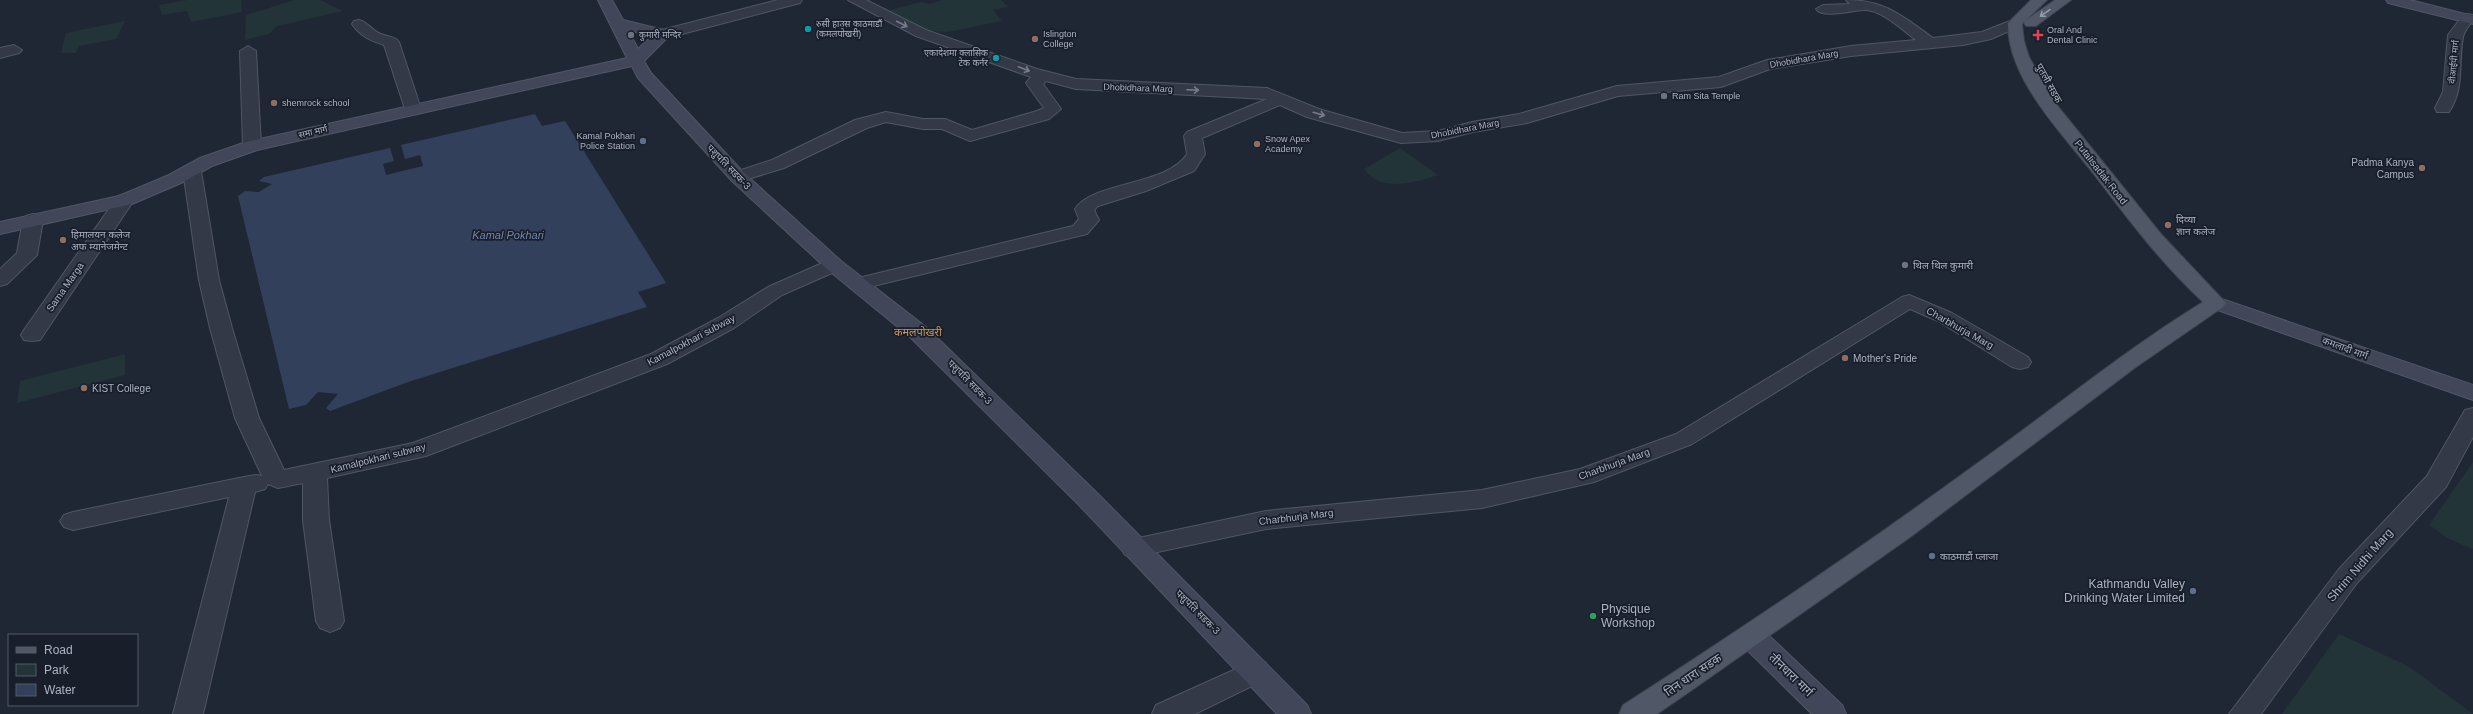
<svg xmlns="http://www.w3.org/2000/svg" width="2473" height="714" font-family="Helvetica,'Noto Sans Devanagari',sans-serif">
  <rect width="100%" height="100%" fill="#1f2735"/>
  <path fill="#223437" d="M187,0H241L242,12L191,22L187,11L162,15L159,5Z
    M295,0H320L343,11L277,26L269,34L245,40L246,15Z
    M943,0H1001L1008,7L993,10L1002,21L948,32L930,31L887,11L921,2L930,4Z
    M125,21L116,39L79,46L76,53H61L66,33Z
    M1400,148L1438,175C1414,183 1381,193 1364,169Z
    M125,354V375L17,403L20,381Z
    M2473,462V549L2449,539L2429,525Z
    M2339,634L2408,666L2473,714H2282Z"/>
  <path fill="#33405c" d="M535,114L542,126L565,121L666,283L638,292L647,307L408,382L330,411L326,408L338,394L318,392L306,405L289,409L238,196L245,191L259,192L272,184L259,181L264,177L390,148L394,161L383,164L386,175L423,166L420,155L405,159L401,145Z"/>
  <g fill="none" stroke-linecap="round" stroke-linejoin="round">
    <defs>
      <path id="minor" d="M778,0H802L800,3L663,39L655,34L658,31Z
        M848,0H866L926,30L1037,69L1076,79L1267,88L1319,109L1402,133L1438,131L1472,122L1519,114L1617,86L1719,77L1767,60L1851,46L1916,40C1902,30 1882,10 1865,10C1854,10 1822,19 1816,9L1823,5L1850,4L1846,0C1885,0 1902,16 1933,38L1982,32L2015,19L2022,23L2020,26L1991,39L1963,45L1851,56L1770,69L1721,87L1618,96L1527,123L1473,132L1438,141L1401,143L1307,117L1280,105L1202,138L1205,154L1194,171L1146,191L1098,206L1094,210L1099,220L1087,234L857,290L850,288L847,284L850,280L1073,226L1079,219L1075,209C1094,181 1167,186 1187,154L1184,136L1187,132L1267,99L1076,89L1046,81L1043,84L1061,109L1049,119L970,141L942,129H923L886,122L867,128L784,168L738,182L732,181L729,177L732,173L772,160L855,120L886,112L923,119H945L972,130L1037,111L1044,108L1026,83L1031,77L916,36Z
        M2468,14L2473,15C2473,24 2465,28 2463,37C2458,63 2465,88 2449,112H2437L2435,108L2443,92L2448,35L2463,15Z
        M359,20C368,22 372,31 381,34C387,37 395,36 399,42L421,109L419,113H407L405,109L384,45C371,41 360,36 352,24L354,21Z
        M14,45L22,50L19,53L0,58V48Z
        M248,46L256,51L261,146L258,150H246L243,146L240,51Z
        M192,166L198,167L201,171L219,280L232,328L259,418L284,470L413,443L651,354L718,318L768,287L827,261L834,259L841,261L844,265L841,269L782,295L734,328L667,364L426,456L327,478L329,520L344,621L340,628L330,632L320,628L316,621L303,520V483L278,488L268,484L265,489L255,492L203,714H173L229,497L73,530L64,527L60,521L64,515L73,512L244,477L256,475L262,476L235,418L210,328L199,280L183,171L186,167Z
        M125,194L132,196L134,200L40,340L32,341L24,340L21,335L24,330L118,196Z
        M33,214L40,216L43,220L37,255L7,284L0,286V269L17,253L23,220L26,216Z
        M1909,295L1952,313L2028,357L2031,362L2028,367L2020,369L2012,367L1938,321L1910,309L1692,444L1594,482L1482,508L1266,529L1134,557L1125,555L1121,548L1125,541L1134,539L1266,511L1482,490L1580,469L1676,434L1902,297Z
        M2473,408V437L2446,487L2357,583L2261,714H2229L2339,569L2427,476L2465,410Z
        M1256,660L1266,663L1270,671L1266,679L1195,714H1152L1156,705Z"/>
      <path id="secondary" d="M598,0H612L623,20L668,31L671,34L644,61L651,73L744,173L841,261L926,327L1097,493L1307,705L1311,714H1277L1079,505L910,337L827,269L732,181L638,78L632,66L257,150L212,166L181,183L132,204L0,234V222L119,196L169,175L200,158L246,142L627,58ZM628,30L652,36L638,49Z
        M2386,0H2410L2473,16V24L2388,3Z
        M2216,297L2473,385V400L2209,307L2206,303L2209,299Z
        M1751,625L1761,628L1842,705L1846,714H1812L1741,644L1737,636L1741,628Z"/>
      <path id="primary" d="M2031,0H2047L2026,20L2055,0H2071L2036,26H2026L2024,23L2025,20L2022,24L2024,41L2029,57L2056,104L2161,234L2226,303L2223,307L2136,367L1909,538L1689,692L1657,714H1619L1623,705C1743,628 1860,549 1975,465C2051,411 2123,351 2203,302C2161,263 2127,218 2093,173C2061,132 2007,78 2008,23Z"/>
    </defs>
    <use href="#minor" stroke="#505664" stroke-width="2"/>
    <use href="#secondary" stroke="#505664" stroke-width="2"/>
    <use href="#primary" stroke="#3c424f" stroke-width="2"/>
    <use href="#minor" fill="#333946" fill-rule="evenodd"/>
    <use href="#secondary" fill="#414759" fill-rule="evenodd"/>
    <use href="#primary" fill="#505766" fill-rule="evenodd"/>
  </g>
  <defs><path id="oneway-shaft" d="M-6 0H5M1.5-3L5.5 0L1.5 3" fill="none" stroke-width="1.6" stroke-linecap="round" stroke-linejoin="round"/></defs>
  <use stroke="#959cac" href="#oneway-shaft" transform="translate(2045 13) rotate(145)"/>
  <g stroke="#767c8b">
    <use href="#oneway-shaft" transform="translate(902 24) rotate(27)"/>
    <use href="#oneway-shaft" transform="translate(1024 69) rotate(21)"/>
    <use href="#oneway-shaft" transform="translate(1193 90) rotate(2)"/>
    <use href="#oneway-shaft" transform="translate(1319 114) rotate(16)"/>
  </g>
  <g fill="#0f9aa8" stroke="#181e2a" stroke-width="1.5">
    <circle cx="808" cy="29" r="4"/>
    <circle cx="996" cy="58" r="4"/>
  </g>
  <g fill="#6b7280" stroke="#181e2a" stroke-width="1.5">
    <circle cx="631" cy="35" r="4"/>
    <circle cx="1664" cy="96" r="4"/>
    <circle cx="1905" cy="265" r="4"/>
  </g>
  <path fill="#e0444e" stroke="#181e2a" stroke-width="1.5" d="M2036 29h4v4h4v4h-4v4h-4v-4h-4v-4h4z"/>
  <g fill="#8d6e63" stroke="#181e2a" stroke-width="1.5">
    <circle cx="1035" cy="39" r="4"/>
    <circle cx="274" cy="103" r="4"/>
    <circle cx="1257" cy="144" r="4"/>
    <circle cx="2422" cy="168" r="4"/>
    <circle cx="2168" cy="225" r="4"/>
    <circle cx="63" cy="240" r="4"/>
    <circle cx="1845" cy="358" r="4"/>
    <circle cx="84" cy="388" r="4"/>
  </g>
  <g fill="#5c6f8a" stroke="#181e2a" stroke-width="1.5">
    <circle cx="643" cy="141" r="4"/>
    <circle cx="1932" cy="556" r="4"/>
    <circle cx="2193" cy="591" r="4"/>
  </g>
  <circle fill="#2e9e5b" stroke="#181e2a" stroke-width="1.5" cx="1593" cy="616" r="4"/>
  <g text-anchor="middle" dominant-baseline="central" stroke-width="3.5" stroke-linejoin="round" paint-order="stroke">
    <g font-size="9" fill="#acb3c3" stroke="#181e2a" text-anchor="start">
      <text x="816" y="24">रुसी हाउस काठमाडौं<tspan x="816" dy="10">(कमलपोखरी)</tspan></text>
      <text x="2047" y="30">Oral And<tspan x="2047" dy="10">Dental Clinic</tspan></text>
      <text x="1043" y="34">Islington<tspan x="1043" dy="10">College</tspan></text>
      <text x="639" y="35">कुमारी मन्दिर</text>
      <text x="988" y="53" text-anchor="end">एकादेशमा क्लासिक<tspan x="988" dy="10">टेक कर्नर</tspan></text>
      <text x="1672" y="96">Ram Sita Temple</text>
      <text x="282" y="103">shemrock school</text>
      <text x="635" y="136" text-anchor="end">Kamal Pokhari<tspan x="635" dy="10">Police Station</tspan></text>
      <text x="1265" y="139">Snow Apex<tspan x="1265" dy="10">Academy</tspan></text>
    </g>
    <g font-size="9" fill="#acb3c3" stroke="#181e2a">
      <text transform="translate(1804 59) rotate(-10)">Dhobidhara Marg</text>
      <text transform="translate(2454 62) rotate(-85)">वीआईपी मार्ग</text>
      <text transform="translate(1138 88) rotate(2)">Dhobidhara Marg</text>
      <text transform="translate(1465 129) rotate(-11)">Dhobidhara Marg</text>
      <text transform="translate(313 132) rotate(-13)">समा मार्ग</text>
    </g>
    <g font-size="10" fill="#acb3c3" stroke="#181e2a">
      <text transform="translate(2049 83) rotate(61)">पुतली सडक</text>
      <text transform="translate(729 167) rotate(46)">पशुपति सडक-3</text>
      <text transform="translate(2101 172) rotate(52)">Putalisadak Road</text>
      <text transform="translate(65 287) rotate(-55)">Sama Marga</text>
      <text transform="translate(1960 328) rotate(29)">Charbhurja Marg</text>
      <text transform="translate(691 340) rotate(-28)">Kamalpokhari subway</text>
      <text transform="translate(2345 348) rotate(20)">कमलादी मार्ग</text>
      <text transform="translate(970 382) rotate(45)">पशुपति सडक-3</text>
      <text transform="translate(378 458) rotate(-14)">Kamalpokhari subway</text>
      <text transform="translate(1614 464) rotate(-20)">Charbhurja Marg</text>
      <text transform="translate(1296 517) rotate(-7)">Charbhurja Marg</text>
      <text transform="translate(1198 612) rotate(45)">पशुपति सडक-3</text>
    </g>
    <g font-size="10" fill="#acb3c3" stroke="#181e2a" text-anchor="start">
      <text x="2414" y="162" text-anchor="end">Padma Kanya<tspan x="2414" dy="12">Campus</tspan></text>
      <text x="2176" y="219">दिव्या<tspan x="2176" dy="12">ज्ञान कलेज</tspan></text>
      <text x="71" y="234">हिमालयन कलेज<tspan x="71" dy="12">अफ म्यानेजमेन्ट</tspan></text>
      <text x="1913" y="265">थिल थिल कुमारी</text>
      <text x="1853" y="358">Mother's Pride</text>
      <text x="92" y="388">KIST College</text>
      <text x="1940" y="556">काठमाडौं प्लाजा</text>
    </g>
    <g font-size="11" font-style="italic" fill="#7487ab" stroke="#181e2a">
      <text x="508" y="235">Kamal Pokhari</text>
    </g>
    <g font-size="11" fill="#d0985a" stroke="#181e2a">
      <text x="918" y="332">कमलपोखरी</text>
    </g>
    <g font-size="12" fill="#acb3c3" stroke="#181e2a">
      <text transform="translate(2360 565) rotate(-49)">Shrim Nidhi Marg</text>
      <text transform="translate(1693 675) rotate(-34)">तिन धारा सडक</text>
      <text transform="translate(1791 675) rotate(44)">तीनधारा मार्ग</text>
    </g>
    <g font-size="12" fill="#acb3c3" stroke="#181e2a" text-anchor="end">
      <text x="2185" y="584">Kathmandu Valley<tspan x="2185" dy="14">Drinking Water Limited</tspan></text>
      <text x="1601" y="609" text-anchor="start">Physique<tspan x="1601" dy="14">Workshop</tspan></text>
    </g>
  </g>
  <rect x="8" y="634" width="130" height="72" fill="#181e2a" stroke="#535a67"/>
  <rect x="16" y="647" width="20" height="6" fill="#505766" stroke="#535a67"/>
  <text x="44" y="654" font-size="12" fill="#acb3c3">Road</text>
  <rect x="16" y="664" width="20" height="12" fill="#223437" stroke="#535a67"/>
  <text x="44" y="674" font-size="12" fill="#acb3c3">Park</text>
  <rect x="16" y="684" width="20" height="12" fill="#33405c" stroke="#535a67"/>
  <text x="44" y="694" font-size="12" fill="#acb3c3">Water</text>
</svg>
